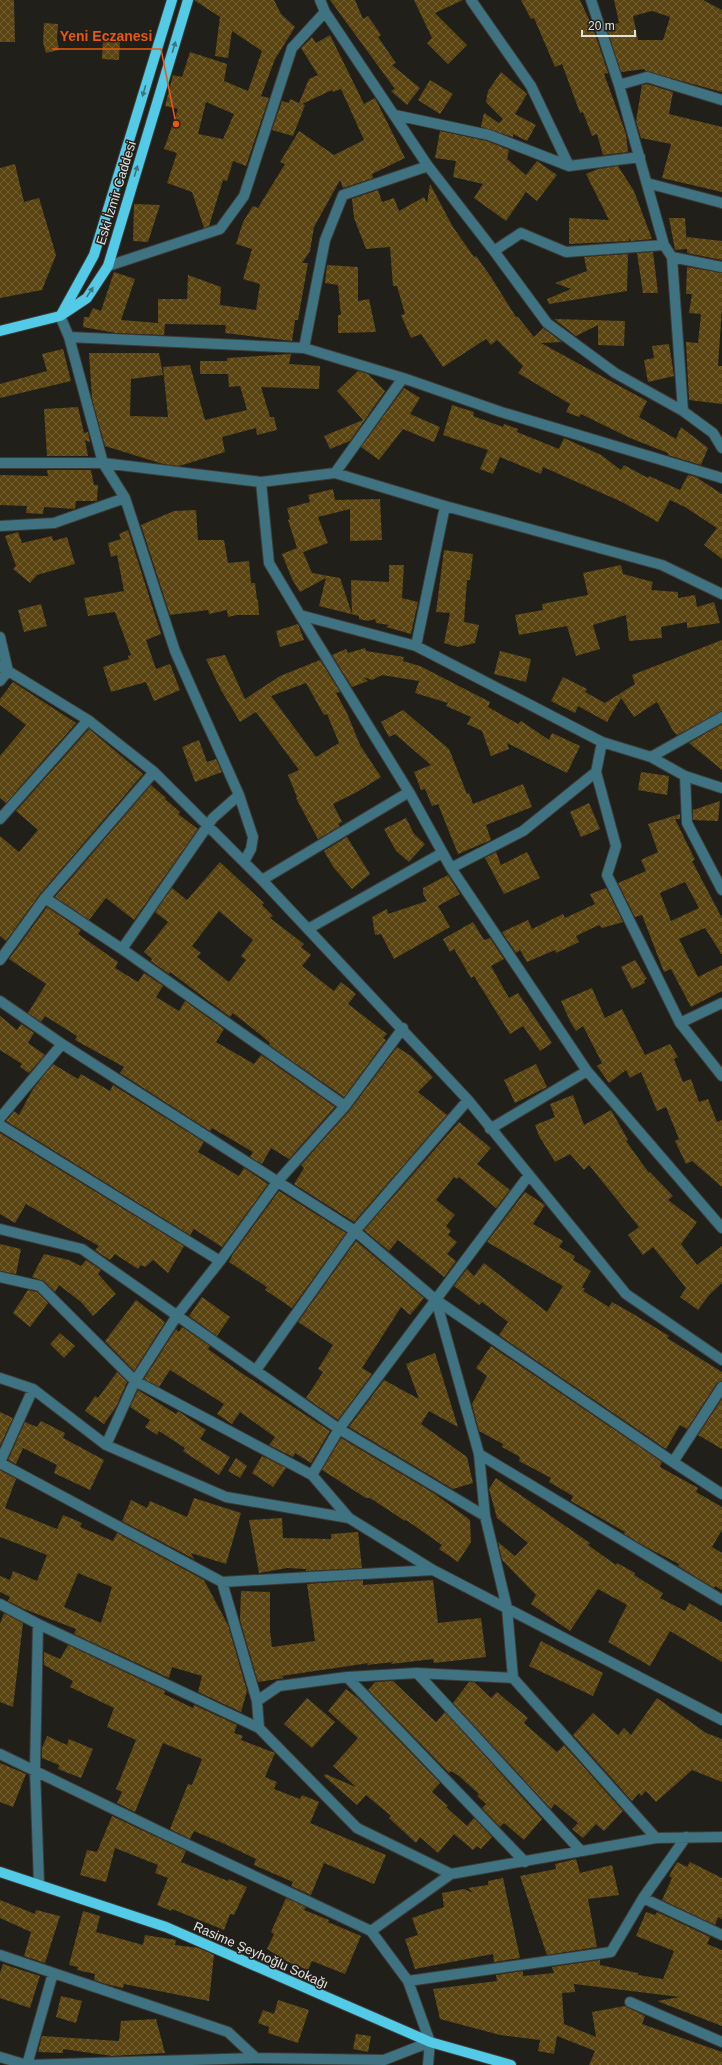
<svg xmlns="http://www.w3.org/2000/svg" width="722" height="2065" font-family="Helvetica,sans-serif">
  <defs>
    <pattern id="building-cross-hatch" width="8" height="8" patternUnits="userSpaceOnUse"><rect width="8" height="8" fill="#5a4411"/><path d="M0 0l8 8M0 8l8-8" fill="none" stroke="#725f33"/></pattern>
  </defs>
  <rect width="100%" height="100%" fill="#211f1a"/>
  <path fill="url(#building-cross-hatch)" fill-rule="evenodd" d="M0,0H14L15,42H0Z
    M194,0H274L281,14L295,27L275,59L261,96L269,98L246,166L233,161L227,181L223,180L209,226L204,228L192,192L167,183L177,153L164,149L178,109L165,106L173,75L182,77L190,52L227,64L224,81L248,91L262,51L232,31L228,58L215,56L220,17ZM206,102L234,114L223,139L198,134Z
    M330,0H355L363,19L368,16L381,35L378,37L396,63L392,65L420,88L407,105L391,91L395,89Z
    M414,0H463L435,13L467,45L448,64L427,43L432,38Z
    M521,0H580L593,28L608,73L604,74L626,134L628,152L603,155L597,134L592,136L583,112L580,113L562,64L555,67L534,18L531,19Z
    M614,0H703L722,10V92L645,71V69L621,72L606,26L619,23ZM652,11L670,17L663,40H638L633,16Z
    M44,23L58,24L57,39L59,50L46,53L43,42Z
    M330,35L364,104L375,98L405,158L372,174L373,178L343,188L340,180L314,227L310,251L302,263H308L298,320H295L292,341L225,333L226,325L165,324L164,335L116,333L83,327L84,317H89L93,308L101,311L114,272L135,279L121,320L158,323V299H187L188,275L221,287L220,305L256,310L260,284L243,279L252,249L236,244L243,222L253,206L258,208L285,164L280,162L299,131L334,155L364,140L341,89L333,92L332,90L302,104L305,105L293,136L272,130L282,101L289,103L290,99L299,103L309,79L318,75L301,48L312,37L316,43Z
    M103,37H120L119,60L102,59Z
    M501,72L527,94L515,114L536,125L527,141L513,134V137L481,127L484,113L499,123L503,119L486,102L488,91Z
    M430,80L453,94L440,114L418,100Z
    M647,84L673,92L669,114L722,127V192L662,178L671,144L641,138L636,121L642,85Z
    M440,131L487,141L509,150L507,159L526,175L537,161L557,175L537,201L526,192L506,221L474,198L483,184L453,177L456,161L435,158Z
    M15,164L24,202L39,198L56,255L42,290L0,298V168Z
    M618,166L634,191L652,239L631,241L630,238L629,241L569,244V218L609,220L586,174L598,169Z
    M430,184L453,227L474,257L476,256L491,277L516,317H518L534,337L543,328L562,342L541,343L647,401L639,417L676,439L681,427L708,448L701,465L668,455V453L630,438L581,414L579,417L566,412L570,404L518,373L523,366L497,340L491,345L486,339L443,367L421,334L411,338L401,315L405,314L397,286H393L390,247L366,249L354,218L352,199L378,190L382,202L394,198L399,211L424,197L427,203Z
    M134,204L160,205L148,242L133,241Z
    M669,218H685L687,245V237L722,241V260L687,253V249L675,250Z
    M653,252L658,293H643L637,253Z
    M628,254L627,291L549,304L547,299L571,289L555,283L587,271L584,257Z
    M327,265L358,267V301L369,299L376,332L338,333V315H341L338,285L325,283Z
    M687,267L722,273V307L718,366H722V404L689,400L686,342L698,343L701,314L689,313L692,294H686Z
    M554,319L625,321L624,346L598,345V325L576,336Z
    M669,344L674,376L648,382L644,360L654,358L652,346Z
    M63,349L71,381L0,398V384L47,371L42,354Z
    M89,353H159L163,375L131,379L130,416L168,417L163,367L190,365L205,420L247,410L240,386L229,387L228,374H200V361H227V358L291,354L289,364L320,366L319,389L261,387L270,417H274L277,430L257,435L256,428L222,437L225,452L179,466L163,464L105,446L92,399Z
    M358,371L368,374L385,391L350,441L330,449L324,436L363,420L337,391Z
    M404,388L420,398L410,414L440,427L434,442L403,429L379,460L361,447Z
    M452,405L474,412L473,416L503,427L504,424L518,429L517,432L559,449L564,438L601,455L621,470L624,465L648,478L649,476L680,490L688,475L696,477L722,494V559L704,545L717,528L685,507L670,500L658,522L622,502L543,467L541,474L500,457L493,474L480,469L488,450L443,435Z
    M78,407L84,433L88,432L90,442L85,440L88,456H47L44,409Z
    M47,470H91L94,485H98L97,501H76L75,509L44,507L43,514L26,513L27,506L0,505V475L48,476Z
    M333,489L335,500L380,499L382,540L350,541V509L318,517L328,543L303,552L312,573L340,578L352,614L351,580L389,582V565H404L402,598L418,602L411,634L386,627L389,625L376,623L375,619L368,621L359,619V616L319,606L326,578L300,592L292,579L282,554L297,548L288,520L290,519L287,508L310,502L308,495Z
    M196,510L198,540H224L228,563L249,561L251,583H255L257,600H258L259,615H237L228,617L227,610L209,614L208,610L170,615L141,525L174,511Z
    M128,530L161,634L146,640L156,669L170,664L180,690L154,701L146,682L111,692L103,667L129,659L128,656L131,655L115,612L88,616L84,598L124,591L117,555L111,557L108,543L121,539L119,534Z
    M18,532L22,543L52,536L53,541L67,537L75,564L37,575L30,583L13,569L16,566L5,536Z
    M444,550L473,554L470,580H467L464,622L479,625L475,643L458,647L444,643L450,613L436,612Z
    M621,565L623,574L653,582L651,590L678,592V598L695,595L697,607L714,602L720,623L687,628V622L661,627L662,638L629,641L626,615L593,625L600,649L576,656L567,626L519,635L515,615L543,610L542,604L588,595L583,573Z
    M41,604L47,626L24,632L18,610Z
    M298,624L304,640L280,647L276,631Z
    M722,640V711L677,735L673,731L657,702L634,717L621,698L607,722L578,706L575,713L551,701L563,677L587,689L585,692L605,703L635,684L632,675Z
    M365,648L366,651L404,657L403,661L420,666L490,702L488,707L518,724L521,721L549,740L552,733L580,746L567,773L507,743L509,749L491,756L482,731L467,724L471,717L446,706L448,703L415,693L419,681L382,675L372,680L363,677L368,681L352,687L332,655L346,649L348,653Z
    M500,651L531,659L526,682L494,674Z
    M225,655L245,699L280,676L320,660L340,692L336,693L347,713L360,745L381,777L357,792L333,804L342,822L338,824L340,826L318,839L296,798L297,797L288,775L299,770L256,712L240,722L221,690L206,659ZM306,683L324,715L327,714L339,743L316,757L271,696Z
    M13,682L76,723L6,803L0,798V756L26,725L0,705V699Z
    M403,710L449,749L467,794L469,793L473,804L523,784L532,807L486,825L491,840L458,854L438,804L432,806L425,789L421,790L414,772L431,765L395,734L389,737L381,722Z
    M722,724V770L689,743Z
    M89,729L143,774L40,894L6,941L0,936V836L19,852L38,830L16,811Z
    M199,740L207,762L216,759L222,772L195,782L182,747Z
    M641,772L669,776L667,795L638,790Z
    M151,785L166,798L165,799L180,812L178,814L198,829L134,920L106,898L89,920L55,897Z
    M720,801L718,821L693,820V810Z
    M589,803L600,829L581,837L570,812Z
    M680,814V819H675L695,860L692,861L722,918V955L705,928L679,939L698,977L722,965V991L691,1007L671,969L664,972L642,915L635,917L618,883L646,871L641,860L658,852L648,824ZM685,882L699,908L671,921L660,893Z
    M406,818L414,834L425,844L409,862L396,851L384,829Z
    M347,837L370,874L352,889L334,868L324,851Z
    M496,852L501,865L527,852L540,878L504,894L485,858Z
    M220,862L264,903L262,905L273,916L270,918L304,944L301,947L311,955L302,966L334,991L341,982L356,994L348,1004L387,1034L383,1038L386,1040L344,1097L269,1045L270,1043L262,1036L233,1013L230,1017L170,972L169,974L151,961L152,959L144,952L168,922L155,912L172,888L187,900ZM219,911L253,940L241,956L246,960L229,982L197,957L201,953L192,946Z
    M448,875L460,894L438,906L450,927L394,959L381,934L375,935L372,917L387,909L388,914L427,901L423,894V888Z
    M606,888L623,922L602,928L599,925L576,936L579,942L556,953L555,950L527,962L520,950L516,953L502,932L528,920L532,929L563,914L565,918L595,904L590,894Z
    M47,907L81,930L78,934L118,962L115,968L138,982L144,973L163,986L156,997L179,1011L185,1001L224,1029L216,1042L254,1064L261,1055L335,1107L289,1159L271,1148L262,1164L250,1157L253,1152L212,1128L210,1131L120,1073L124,1067L75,1040L77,1036L45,1016L41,1022L28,1013L46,984L9,959Z
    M473,922L484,940L490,938L504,959L491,966L509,998L518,993L552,1043L540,1051L523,1026L510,1034L474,976L471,978L454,949L450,952L443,939Z
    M635,960L647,979L644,980L645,983L632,989L621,967Z
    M592,988L605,1018L622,1009L645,1055L670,1044L678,1057L674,1059L683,1082L691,1079L699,1102L708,1099L717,1122L722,1120V1187L692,1161L686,1164L675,1141L679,1139L666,1107L657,1111L641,1072L630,1078L626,1070L609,1083L597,1066L602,1063L583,1026L576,1031L570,1021L561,1001Z
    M0,1016L17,1030L21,1024L34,1033L28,1043L45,1055L29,1073L20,1067L22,1064L0,1050Z
    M397,1047L411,1056L433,1077L418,1092L447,1115L354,1222L294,1184L304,1168L301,1165L350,1110Z
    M53,1064L78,1079L81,1074L110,1091L113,1085L204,1142L198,1152L239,1176L244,1168L268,1184L222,1247L194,1229L190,1235L6,1121L14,1111L19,1115L33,1089Z
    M536,1064L547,1087L515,1103L504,1080Z
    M573,1095L584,1125L611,1110L628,1140L626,1141L649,1173L650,1172L673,1196L668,1200L697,1222L681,1244L697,1265L722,1246V1283L709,1295L698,1310L680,1297L686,1288L653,1247L643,1255L628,1235L639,1227L589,1165L584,1170L570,1154L555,1162L539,1136L535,1125L555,1117L550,1104Z
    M459,1122L491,1148L477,1164L510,1190L496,1208L459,1177L457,1179L454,1177L436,1200L455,1215L446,1226L451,1231L448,1235L457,1242L447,1254L456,1261L444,1277L398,1240L389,1251L364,1230Z
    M0,1133L184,1246L168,1273L153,1260L145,1267L141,1265L138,1269L115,1254L110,1260L95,1250L99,1246L26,1204L15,1223L0,1214Z
    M279,1191L346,1233L292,1308L265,1290L267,1287L229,1262L233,1254Z
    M525,1192L545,1205L533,1224L563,1241L559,1247L575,1256L573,1260L591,1271L582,1287L585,1289L583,1291L609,1307L612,1302L635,1315L669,1336L667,1338L722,1372V1381L717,1383L687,1429L680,1425L666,1449L499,1335L508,1322L482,1302L479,1305L454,1286L467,1269L474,1276L484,1263L547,1312L563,1286L487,1242Z
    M356,1241L424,1298L410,1315L401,1307L362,1368L372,1374L338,1420L306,1398L323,1372L318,1369L333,1345L298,1322Z
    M0,1244L21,1249L16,1274L0,1271Z
    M44,1254L69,1260L81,1266L86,1260L101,1270L98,1274L116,1294L93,1316L81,1302L59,1285L55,1292L44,1281L32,1277Z
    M28,1290L37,1292L48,1303L30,1327L13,1313Z
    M202,1297L230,1317L217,1336L189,1316Z
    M136,1300L165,1322L134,1371L105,1341Z
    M182,1327L210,1346L208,1349L240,1372L330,1431L311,1463L295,1453L293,1457L269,1445L275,1437L240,1412L232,1424L217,1414L224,1404L170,1370L159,1387L144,1379L176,1329L179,1332Z
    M60,1333L75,1346L64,1358L50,1344Z
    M491,1346L662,1462L660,1467L698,1488L696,1492L722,1507V1530L712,1547L722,1553V1590L715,1586L714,1588L678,1566L679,1564L648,1548L624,1534L625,1532L571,1501L573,1496L549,1482L551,1478L519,1461L520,1457L502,1447L503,1444L479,1431L472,1404L487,1376L476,1368Z
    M435,1353L458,1427L429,1411L421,1424L467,1457L473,1483L453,1489L349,1427L384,1380L419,1399L406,1364Z
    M117,1372L127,1382L116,1407L104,1424L85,1411L95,1396L98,1398Z
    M138,1390L176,1414L178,1411L206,1430L200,1439L230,1457L219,1475L183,1451L185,1448L159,1431L157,1435L145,1427L150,1420L130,1407Z
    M722,1399V1449L698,1435Z
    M0,1412L13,1418L0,1446Z
    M41,1421L65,1433L63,1438L104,1460L90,1490L54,1473L57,1465L23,1448L16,1464L8,1460L25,1422L37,1427Z
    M341,1438L435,1494L470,1520L471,1542L458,1562L439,1549L442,1545L406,1520L405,1521L370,1498H366L322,1470Z
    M262,1456L286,1468L273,1487L252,1473Z
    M236,1458L247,1466L240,1478L228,1471Z
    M0,1470L16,1479L5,1508L57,1529L63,1515L82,1523L80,1527L113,1541L117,1533L204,1580L228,1625L247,1691L241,1712L198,1692L202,1676L172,1667L169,1678L74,1634L76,1629L24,1609L8,1601L10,1597L0,1592V1576L10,1580L13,1571L37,1581L47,1555L0,1537ZM78,1573L112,1587L101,1623L64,1607Z
    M496,1478L590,1543L588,1545L616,1565L617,1563L635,1573L634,1575L663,1593L660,1598L685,1611L689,1603L722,1622V1662L670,1631L650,1666L608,1642L627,1605L598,1589L570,1631L531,1604L536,1595L502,1560L498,1542L515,1556L528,1543L497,1518L489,1489Z
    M194,1498L241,1513L226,1564L191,1553L194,1559L122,1521L131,1500L147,1508L150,1501L187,1517Z
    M282,1518L283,1538L331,1539V1534L358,1532L362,1568L306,1571V1569L287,1568L259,1573L249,1520Z
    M363,1580V1585L433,1580L438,1623L481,1618L486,1657L434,1663L433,1659L391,1664L393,1662L367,1665L369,1663L281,1676L284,1678L258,1682L240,1620L241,1591L270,1592V1631L272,1647L315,1641L307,1584Z
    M4,1613L23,1623L13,1707L0,1702V1624Z
    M541,1641L603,1673L593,1696L529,1666Z
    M68,1645L165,1691L164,1694L193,1708L194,1705L237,1725L234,1733L243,1736L241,1740L275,1753L265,1777L277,1782L274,1789L300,1799L302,1795L319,1802L310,1823L386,1855L374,1884L324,1863L311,1895L291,1886L293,1882L254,1865L256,1859L225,1844L194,1831L190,1839L170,1829L188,1784L192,1785L202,1759L163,1743L135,1812L117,1803L122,1792L116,1789L136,1740L107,1727L114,1708L70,1687L73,1681L44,1665V1652L60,1659Z
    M393,1681L436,1722L445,1712L542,1819L524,1840L504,1823L500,1827L482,1808L486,1804L477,1796L479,1794L459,1776L451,1771L449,1773L368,1690L375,1682Z
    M469,1682H474L491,1698L497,1692L528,1718L524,1723L557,1752L564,1745L623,1811L604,1831L596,1824L583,1838L572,1829L578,1823L555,1804L551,1809L453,1703Z
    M346,1689L359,1699L440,1783L432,1792L448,1806L446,1807L467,1826L474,1818L492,1837L481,1849L477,1846L473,1850L454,1834L438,1853L420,1837L416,1843L389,1818L391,1816L366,1795L357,1805L324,1776L325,1774L356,1787L333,1766L358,1738L328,1711Z
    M307,1698L335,1722L312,1748L284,1724Z
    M657,1698L706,1733L722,1739V1782L692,1770L656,1802L646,1791L641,1796L639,1793L632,1801L573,1735L593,1713L618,1735L624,1728L631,1735Z
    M47,1736L67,1745L69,1739L93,1749L81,1778L58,1769L59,1765L42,1758V1748Z
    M0,1763L26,1774L13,1807L0,1802Z
    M112,1816L186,1851L181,1862L228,1881L229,1879L247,1887L234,1915L230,1914L224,1930L172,1909L171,1911L157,1905L168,1878L155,1873L158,1865L115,1848L106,1882L80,1875L87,1850L97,1852Z
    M576,1859L580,1873L612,1865L619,1895L588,1899L597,1947L547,1955L520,1876L556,1869L555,1864Z
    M677,1862L687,1867L690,1862L722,1878V1919L718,1917L715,1925L662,1900L672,1878L669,1876Z
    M503,1878L520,1958L494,1962L493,1954L415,1969L405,1939L418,1935L412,1918L444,1907L442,1893L464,1889L473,1893L468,1888L488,1885V1881Z
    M286,1898L306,1907L304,1910L329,1920L328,1922L361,1936L345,1974L312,1961L308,1970L288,1962L267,1949L274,1934L271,1932Z
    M0,1900L35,1914L36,1910L60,1916L45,1963L24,1956L31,1932L0,1918Z
    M83,1911L100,1916L96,1932L143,1945L145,1935L176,1940L175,1945L199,1948L214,1955L209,2001L124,1984L123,1988L106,1984L94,1980L95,1974L77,1970L78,1967L69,1965Z
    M646,1912L655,1915L657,1912L710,1937L707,1944L722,1950V2026L657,2001L680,1997L574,1984L575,1992L562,1993L564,2024L596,2037L592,2012L625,2006L645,2016L642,2024L722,2052V2065H589L595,2051L557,2036L554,2054L538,2051L540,2040L500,2035L440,2019L433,1989L497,1981L496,1975L523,1971V1976L554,1973L552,1967L600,1960V1965L638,1973V1975L663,1979L674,1951L636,1936Z
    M3,1964L40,1976L30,2008L0,1998V1973Z
    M61,1996L82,2001L76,2023L56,2017Z
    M278,2000L309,2010L298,2043L268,2033L269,2027L258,2023L263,2010L274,2014Z
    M156,2019L165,2053L112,2056L63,2049V2053L38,2052L42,2036L119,2041L121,2021Z
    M356,2034L371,2036L368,2052L353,2049Z"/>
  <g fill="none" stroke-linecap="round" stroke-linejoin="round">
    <defs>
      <path id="minor" d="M320,0L325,12L428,166L494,251L547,323L615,373L683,411L713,433L722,448
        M471,0L531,86L569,166L640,157
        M591,0L619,85L664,245L672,257L683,411
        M619,85L647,77L722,100
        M395,115L489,135L569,166
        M647,183L722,203
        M494,251L521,233L566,252L664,245
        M672,257L722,267
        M108,266L220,229L244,196L292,48L325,12
        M60,316L69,337L304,348L403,378L501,412L722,478
        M69,337L103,463L125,498L175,651L239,795L253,837L251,849L244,862
        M304,348L325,240L343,195L428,166
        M0,463H103L261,482L269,563L300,615L416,646L602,742L651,757L685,776L722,788
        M335,473L403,378
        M261,482L335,473L445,506L662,565L722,594
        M0,526L54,523L125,498
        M300,615L409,792L451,868L587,1071L722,1228
        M0,637L8,671L0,681
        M416,646L445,506
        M0,666L88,720L154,772L262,880L468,1100L626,1294L722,1360
        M602,742L596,772L616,846L607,875L680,1023L722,1076
        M651,757L722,717
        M685,776L687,823L722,890
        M0,819L88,720
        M451,868L523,831L596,772
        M262,880L409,792
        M45,898L122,949L345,1106
        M308,929L442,853
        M122,949L213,818L239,795
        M0,960L45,898L154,772
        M0,1001L62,1044L355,1231L436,1300L673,1462L722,1494
        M680,1023L722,1003
        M0,1118L62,1044
        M0,1125L220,1261
        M490,1129L587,1071
        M0,1229L82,1249L339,1429L485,1516
        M0,1277L40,1286L135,1381L312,1475
        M436,1300L479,1454L485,1516L507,1608L513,1678L656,1838
        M256,1370L355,1231L468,1100
        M0,1378L33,1389L106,1445L226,1497L349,1518L433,1570L722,1720
        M106,1445L135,1381L178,1314L220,1261L278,1181L345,1106L403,1028
        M479,1454L722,1600
        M0,1462L33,1389
        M673,1462L722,1387
        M0,1463L222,1582L433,1570
        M349,1518L312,1475L339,1429L529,1175
        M222,1582L257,1701
        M0,1604L38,1624L259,1728L357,1828L451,1874L656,1838L722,1837
        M38,1624L35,1770L39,1884
        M417,1673L581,1851
        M347,1677L525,1862
        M259,1728L257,1701L279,1686L347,1677L417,1673L513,1678
        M0,1754L165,1834L371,1931L408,1981L611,1952L643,1898L686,1837
        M643,1898L722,1935
        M371,1931L451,1874
        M0,1955L228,2032L256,2058
        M408,1981L430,2042
        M630,2002L722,2042
        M0,2057L27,2065
        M27,2065L53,1973
        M29,2065L256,2058L384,2060L430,2042L428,2065"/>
      <path id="major" d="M61,315L94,255L172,0
        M0,331L60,316L87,298L108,266L188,0
        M0,1872L166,1927L430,2042L511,2065"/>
    </defs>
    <use href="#minor" stroke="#3c3a36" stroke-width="12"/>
    <use href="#major" stroke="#3c3a36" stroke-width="12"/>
    <use href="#minor" stroke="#3f7381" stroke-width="10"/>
    <use href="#major" stroke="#53cae6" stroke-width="10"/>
  </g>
  <defs><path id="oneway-solid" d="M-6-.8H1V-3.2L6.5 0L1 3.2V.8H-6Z"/></defs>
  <g fill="#3a7480">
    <use href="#oneway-solid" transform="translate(174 47) rotate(-73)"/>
    <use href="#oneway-solid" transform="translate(144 91) rotate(107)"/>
    <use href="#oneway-solid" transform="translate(136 171) rotate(-73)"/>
    <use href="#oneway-solid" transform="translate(90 292) rotate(-56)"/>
  </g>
  <g text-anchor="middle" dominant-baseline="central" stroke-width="3" stroke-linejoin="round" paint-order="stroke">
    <g font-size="13" fill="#e4e2df" stroke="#211f1a">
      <text transform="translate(116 193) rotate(-73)">Eski İzmir Caddesi</text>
      <text transform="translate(261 1955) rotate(24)">Rasime Şeyhoğlu Sokağı</text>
    </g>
  </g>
  <path fill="none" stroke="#e8590c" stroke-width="1.5" d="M176 124L161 49H52"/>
  <circle fill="#e8590c" stroke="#211f1a" stroke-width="1.5" cx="176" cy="124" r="4"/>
  <g font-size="14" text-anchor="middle" font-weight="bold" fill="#e8590c" stroke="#211f1a" stroke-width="3" stroke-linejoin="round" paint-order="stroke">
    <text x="106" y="41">Yeni Eczanesi</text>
  </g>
  <path d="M582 30v6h53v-6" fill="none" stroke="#e4e2df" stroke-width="2"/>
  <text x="588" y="30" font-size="12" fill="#e4e2df" stroke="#211f1a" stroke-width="3" paint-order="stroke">20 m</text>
</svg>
